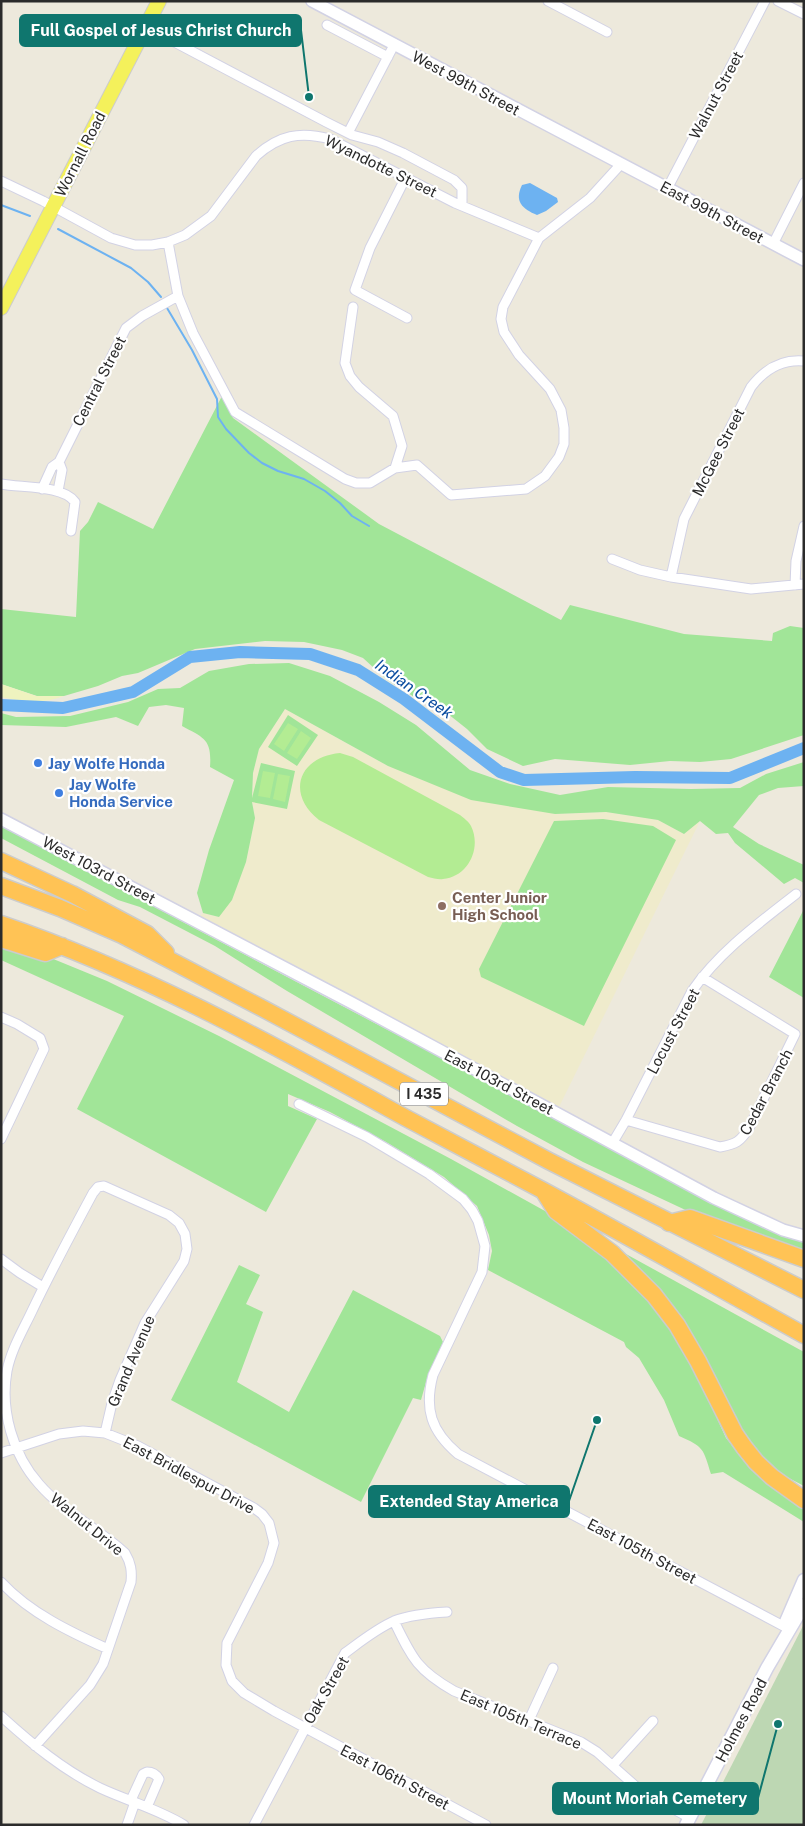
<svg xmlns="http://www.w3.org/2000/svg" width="805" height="1826" font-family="'Public Sans',sans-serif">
  <rect width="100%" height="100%" fill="#ede9dc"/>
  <path fill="#efebcc" d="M285,709L388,766L555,814L606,812L658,820L684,834L700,821L558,1109L198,918L203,913L219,917L246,862L255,818L252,802L253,773L259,749Z"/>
  <path fill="#a1e598" d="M222,396L233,418L379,524L561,620L570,605L684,634L772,641L773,633L790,626L804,628V735L731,759L700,762L670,761L630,765L555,759L523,766L487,749L467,729L443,710L419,700L386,679L363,658L342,650L304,642L265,641L195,649L138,673L122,676L98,686L64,696H37L1,684V609L76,617L80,531L88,522L98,502L153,529Z
    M289,663L330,676L379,702L416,725L470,770L510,784L560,795L608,787L691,789L740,788L766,774L804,762V786L778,788L759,795L733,827L759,844L804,865V883L795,878L784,884L735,843L728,833L716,834L700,821L684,834L658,820L606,812L555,814L471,800L388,766L285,709L259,749L253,773L252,798L261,763L295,771L287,809L252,802L255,818L246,862L232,900L219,917L203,913L197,893L209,850L234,780L210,767C212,739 204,738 182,726L184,708L166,705L149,707L138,726L116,717L66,727L1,725V713L16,717L70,716L128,702L158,689L180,688L209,671L249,664Z
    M288,715L318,735L297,766L268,747Z
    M603,819L653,826L676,840L584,1026L481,977L479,969L554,821Z
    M1,826L754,1223L804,1241V1253L709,1221L583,1162L517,1126L287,991L215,946L140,907L118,900L1,838Z
    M804,909V998L769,977Z
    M1,942L46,956L107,981L219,1036L451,1159L563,1221L644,1291L684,1347L726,1438L751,1469L773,1486L804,1507V1522L723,1472L711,1474C703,1448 704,1447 679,1436L664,1400L639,1358L626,1347L624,1342L488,1270L492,1251L489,1235L477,1206L444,1177L386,1142L330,1112L288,1094V1106L317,1119L266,1212L77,1109L124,1016L1,960Z
    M606,1243L804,1352V1486L785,1476L763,1459L744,1434L723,1395Z
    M239,1265L260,1275L246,1304L263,1312L237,1382L289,1412L353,1290L440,1336L443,1342L428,1375L421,1400L413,1398L361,1502L171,1400Z"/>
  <path fill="#eff3bf" d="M1,684L36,696H64C42,704 25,702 1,697Z"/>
  <path fill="#bdd7b3" d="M804,1624V1825H701Z"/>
  <path fill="#b3ec93" d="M288,723L298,729L284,751L274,744Z
    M301,731L311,738L297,759L287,753Z
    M340,753L353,757L460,815C464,818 469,822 471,826C482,848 468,877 443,879C439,880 433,878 428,877L319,820C286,794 298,757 340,753Z
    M263,771L275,773L270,798L258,796Z
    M278,774L290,776L285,802L273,799Z"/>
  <path fill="#6db2f1" d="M530,183L557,198L558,202L546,211L537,215C522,209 514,201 522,185Z"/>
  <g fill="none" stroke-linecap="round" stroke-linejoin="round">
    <path stroke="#6db2f1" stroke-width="2" d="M1,205L30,216
      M58,229L131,268L148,282L161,297
      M167,308L192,350L217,399L218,417L226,429L249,453L262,463L278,471L304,479L325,491L340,503L352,516L369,526"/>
    <path stroke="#6db2f1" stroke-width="12" d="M1,705L63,708L133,692L190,657L240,652L310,654L358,670L404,699L500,772L524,780L635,777L730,778L804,748"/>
    <defs>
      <path id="minor" d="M548,1L607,32
        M778,1L804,14
        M327,25L388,57
        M146,27L326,122L352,135L378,142L403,153L454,180L462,188V205
        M348,133L394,45
        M406,177L370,248L355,290L407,318
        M1,181L43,201L111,238L135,245H152L168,242L185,235L211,216L256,156C279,135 300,131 330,139L455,203L539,238
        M667,189L765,1
        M168,242L178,296L193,333L235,412L345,479L356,483H370L395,468L417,465L451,495L526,489L545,476L559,457L564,444V428L561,410L550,389L519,355L504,332L501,319L503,307L539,238L590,198L621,164
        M773,244L804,183
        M353,307L345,363L350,376L359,387L393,416L402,446L395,468
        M1,484C21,488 63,485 75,502L71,531
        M42,489L52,467L59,462L126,328L142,316L178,296
        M58,491L62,470L59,462
        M612,559L640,570L671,577L751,589L804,584
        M671,577L684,519L751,387C764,370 782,359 804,361
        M795,585L796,561L804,526
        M1,1017L17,1024L40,1038L44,1049L1,1139
        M299,1104L367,1137L429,1174L463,1199L472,1210L478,1221L485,1246L482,1272L433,1375C424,1409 431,1431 458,1454L789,1629
        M626,1120L720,1147C736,1144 740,1142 749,1128L795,1034L702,977
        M613,1142L626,1120L692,991C719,952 759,923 796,894
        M1,1259L20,1273L43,1287
        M1,1453L59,1434L83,1431L105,1433L138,1446L254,1508L262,1514L269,1523L274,1543L268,1563L227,1643L226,1665L232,1681L244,1693L274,1711L486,1825
        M1,1582C30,1613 70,1632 108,1649
        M394,1621C412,1658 417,1670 454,1691L581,1742L597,1752L641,1791L690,1818
        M1,1716C32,1744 63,1770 100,1788C128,1801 158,1809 184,1825
        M529,1720L553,1668
        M35,1746L90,1685L103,1664L131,1582C132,1571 131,1563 125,1553C98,1528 64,1513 39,1484C13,1455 0,1410 7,1371C11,1350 23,1330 32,1311C51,1271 72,1232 93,1193L98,1187L104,1186L169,1215L179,1223L185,1234L187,1249L184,1261L145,1323L120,1380L112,1403L105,1433
        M613,1765L653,1721
        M131,1800L143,1774L147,1772C152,1772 156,1774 159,1779L147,1807
        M127,1825L135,1802
        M254,1825L345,1653C360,1642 376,1629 394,1621C410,1615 430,1613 447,1612"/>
      <path id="tertiary" d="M312,1L804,260
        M1,819L352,1003L714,1198L783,1230L804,1236"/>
      <path id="secondary" d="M785,1624L804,1580
        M686,1825L767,1668L804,1605"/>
      <path id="primary" d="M1,308L159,1"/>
      <path id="motorway" d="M1,861L72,894L147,934L166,953
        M1,886L60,908L122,935L260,1007L549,1161L804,1290
        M1,924C143,972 275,1046 406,1118C451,1142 497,1166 542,1190C630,1237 717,1287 804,1335
        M1,939L45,953L62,946
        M544,1192L556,1211L612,1253L654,1295L677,1325L698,1361L735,1434L744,1447L756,1462L772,1477L804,1500
        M669,1223L690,1218L804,1259"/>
    </defs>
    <use href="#minor" stroke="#d2d2e4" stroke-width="11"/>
    <use href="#tertiary" stroke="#d2d2e4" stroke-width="14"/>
    <use href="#secondary" stroke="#d2d2e4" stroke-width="15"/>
    <use href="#primary" stroke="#ccc" stroke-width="16"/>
    <use href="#motorway" stroke="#ccc" stroke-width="19"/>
    <use href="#minor" stroke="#fff" stroke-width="9"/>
    <use href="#tertiary" stroke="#fff" stroke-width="11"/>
    <use href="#secondary" stroke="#fff" stroke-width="12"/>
    <use href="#primary" stroke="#f4f15b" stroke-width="14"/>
    <use href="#motorway" stroke="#ffc355" stroke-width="16"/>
  </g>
  <g fill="#3f7fe0" stroke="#fff" stroke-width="2">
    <circle cx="38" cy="763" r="5"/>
    <circle cx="59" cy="793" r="5"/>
  </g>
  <circle fill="#8d6e63" stroke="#fff" stroke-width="2" cx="442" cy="906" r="5"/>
  <g text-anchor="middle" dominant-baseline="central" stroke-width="4.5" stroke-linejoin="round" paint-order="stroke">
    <rect fill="#fff" stroke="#6b6b6b" stroke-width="1" x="400" y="1082.5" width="48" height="23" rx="4"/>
    <g font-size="14" font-weight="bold" fill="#2b2b2b">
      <text x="424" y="1094">I 435</text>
    </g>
    <g font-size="15" fill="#2b2b2b" stroke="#fff">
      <text transform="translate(466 83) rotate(28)">West 99th Street</text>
      <text transform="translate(716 95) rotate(-62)">Walnut Street</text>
      <text transform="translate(80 154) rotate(-63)">Wornall Road</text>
      <text transform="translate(381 166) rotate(26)">Wyandotte Street</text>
      <text transform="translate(712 212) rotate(28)">East 99th Street</text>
      <text transform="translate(99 381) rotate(-63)">Central Street</text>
      <text transform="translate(718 452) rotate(-63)">McGee Street</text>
      <text transform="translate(99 870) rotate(28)">West 103rd Street</text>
      <text transform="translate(673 1031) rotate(-62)">Locust Street</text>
      <text transform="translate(499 1082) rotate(28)">East 103rd Street</text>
      <text transform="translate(766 1092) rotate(-62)">Cedar Branch</text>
      <text transform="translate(131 1361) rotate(-67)">Grand Avenue</text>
      <text transform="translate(189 1475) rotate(28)">East Bridlespur Drive</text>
      <text transform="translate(87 1524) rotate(39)">Walnut Drive</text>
      <text transform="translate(642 1551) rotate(28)">East 105th Street</text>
      <text transform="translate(326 1690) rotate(-60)">Oak Street</text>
      <text transform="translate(521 1719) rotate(23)">East 105th Terrace</text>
      <text transform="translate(741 1720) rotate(-62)">Holmes Road</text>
      <text transform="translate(395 1777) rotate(28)">East 106th Street</text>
    </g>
    <g font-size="15" font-weight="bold" fill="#366cbe" stroke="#fff" text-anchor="start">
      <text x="48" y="763">Jay Wolfe Honda</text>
      <text x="69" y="784">Jay Wolfe<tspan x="69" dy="17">Honda Service</tspan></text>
    </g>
    <g font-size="15" font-weight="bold" fill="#785e54" stroke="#fff" text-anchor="start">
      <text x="452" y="897">Center Junior<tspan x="452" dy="17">High School</tspan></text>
    </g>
    <g font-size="16" font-style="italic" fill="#0a4c9f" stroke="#fff">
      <text transform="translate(414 689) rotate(35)">Indian Creek</text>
    </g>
  </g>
  <path fill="none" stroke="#0f766e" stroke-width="2" d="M309 97L301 30M597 1420L569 1501M778 1724L758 1798"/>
  <g fill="#0f766e" stroke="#fff" stroke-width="2">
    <circle cx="309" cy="97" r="5"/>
    <circle cx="597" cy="1420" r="5"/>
    <circle cx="778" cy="1724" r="5"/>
  </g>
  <g fill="#0f766e" stroke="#0f766e" stroke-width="2">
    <rect x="20" y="15" width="281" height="31" rx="5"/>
    <rect x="369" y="1486" width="200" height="31" rx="5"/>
    <rect x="553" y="1783" width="205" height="31" rx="5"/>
  </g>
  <g font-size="16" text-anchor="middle" font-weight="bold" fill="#fff">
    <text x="161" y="36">Full Gospel of Jesus Christ Church</text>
    <text x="469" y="1507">Extended Stay America</text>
    <text x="655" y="1804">Mount Moriah Cemetery</text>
  </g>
  <rect width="805" height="1826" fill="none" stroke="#2b2b2b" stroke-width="5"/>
</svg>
